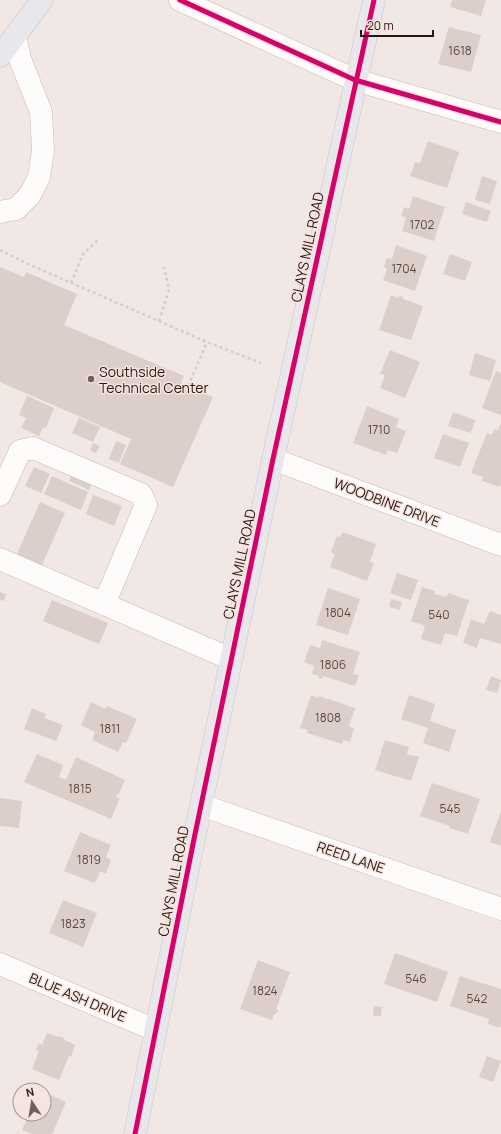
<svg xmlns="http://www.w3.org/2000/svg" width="501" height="1134" font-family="Manrope,sans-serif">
  <rect width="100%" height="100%" fill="#f1e8e6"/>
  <path fill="#dccec9" d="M452,0H486L481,16L450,7Z
    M449,27L481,35L471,72L438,64Z
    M428,141L459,152L447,188L410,176L415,162L420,163Z
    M482,176L497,181L490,204L475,200Z
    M413,196L445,207L434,241L402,231L406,218L401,216L404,207L409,209Z
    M466,202L491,211L487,222L462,214Z
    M396,245L427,256L415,291L383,280L387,269L384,267L387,258L392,259Z
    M450,254L472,262L465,281L443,274Z
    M0,267L24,277L26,272L77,294L64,325L184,376L181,383L213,397L173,487L120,464L131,439L0,382Z
    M391,295L399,298V296L404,297L403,299L423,306L411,340L379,330Z
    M390,350L420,362L405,398L380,388L385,375L380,374Z
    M475,353L496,360L490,381L469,375Z
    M496,371L501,373V415L482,408Z
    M27,396L54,408L46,428L43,427L39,436L21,428L26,418L19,415Z
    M367,406L399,419L396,427L406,431L397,453L388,450L386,455L353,443Z
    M453,412L475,420L471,433L448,426Z
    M79,418L100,427L93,442L72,433Z
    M501,423V484L500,487L482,481L483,477L471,473L487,433L492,435L494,429L498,430Z
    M443,434L469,443L460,467L434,458Z
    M116,441L126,445L119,463L109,459Z
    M93,443L100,446L96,453L90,450Z
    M34,467L50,474L41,493L25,486Z
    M74,470L94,478L89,490L69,481Z
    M52,476L88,492L81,510L44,494Z
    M93,495L122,506L114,526L86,514Z
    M40,502L65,513L41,567L16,556Z
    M343,532L376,544L370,562L374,563L367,581L330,567L335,554L331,552L337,536L340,537Z
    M397,573L418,580L411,600L390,593Z
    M422,587L435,591L434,594L442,596L447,597L448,593L469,600L457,636L445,633L441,645L421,639L425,626L411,621Z
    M328,588L360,599L348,635L316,625Z
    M0,592L6,594L4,601L0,600Z
    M391,599L402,602L400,610L389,607Z
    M52,600L108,623L99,644L43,621Z
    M490,611L501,615V644L480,638L477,648L463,643L471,619L484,624Z
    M322,640L360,652L353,674L359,675L355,686L323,676L322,679L318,677L319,676L312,674L314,666L304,662L310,645L320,648Z
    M491,676L501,680L497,693L486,690Z
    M311,695L318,698L319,696L355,708L349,726L354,728L350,742L343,740L342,744L307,733L308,730L300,728Z
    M409,695L435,704L430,721L456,730L449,752L423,743L428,728L401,719Z
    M91,702L105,709L107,706L137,719L126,743L123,742L118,752L92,740L95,732L81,725Z
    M32,708L46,714L45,718L63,725L56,741L24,729Z
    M385,740L409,747L407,754L419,757L411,781L375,770Z
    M37,754L63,765L59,777L66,780L76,757L125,780L119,794L118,793L116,797L120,798L111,819L24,782Z
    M432,783L480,799L468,834L449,828L450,826L420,816Z
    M0,798L22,801L19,828L0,826Z
    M501,811V846L490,842Z
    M80,832L111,845L106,857L111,860L106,874L100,871L95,883L64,871Z
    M63,900L97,913L83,947L49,933Z
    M395,953L448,972L437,1002L384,984Z
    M258,960L290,972L276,1009L278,1010L276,1014H274L272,1020L240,1009Z
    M460,976L501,989V1025L500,1028L488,1024L489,1019L450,1006Z
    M374,1006L382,1007L381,1016H373Z
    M47,1033L58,1037V1036L64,1038L63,1039L75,1045L71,1057L69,1056L59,1080L32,1069L39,1051L36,1049L39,1043L42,1045Z
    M487,1056L501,1061L493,1082L479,1077Z
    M44,1092L66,1102L52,1134H32L22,1130L29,1114H44Z"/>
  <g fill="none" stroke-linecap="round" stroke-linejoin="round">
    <defs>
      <path id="minor" d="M180,0L355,80L501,122
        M0,212L16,209L30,195L39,177L43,151L41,112L20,59L15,36
        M273,459L501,545
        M0,495L20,451L33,448L141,494L146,505L104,604
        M0,559L231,659
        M201,805L501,909
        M0,964L155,1030"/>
      <path id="major" d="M0,56L42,0
        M135,1134L194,839L273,459L374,0"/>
    </defs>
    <use href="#minor" stroke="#c9b7b4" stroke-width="23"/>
    <use href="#major" stroke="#cdc4c2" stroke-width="23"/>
    <path stroke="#d2cece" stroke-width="2.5" stroke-dasharray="3 3" stroke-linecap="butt" d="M0,250L28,264L207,342L261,363
      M71,283L83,254L98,240
      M159,321L169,290L164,267
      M188,386L207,342"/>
    <use href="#minor" stroke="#fdfcfb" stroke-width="22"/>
    <use href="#major" stroke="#e8e7eb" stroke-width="22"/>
    <defs>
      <path id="cycleway" d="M180,0L355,80L501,122
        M135,1134L194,839L273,459L374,0"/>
    </defs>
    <use href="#cycleway" stroke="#f5e5e1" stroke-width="8"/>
    <use href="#cycleway" stroke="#d6006c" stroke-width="5"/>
  </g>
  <circle fill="#745e5a" stroke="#f5e5e1" stroke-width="1.5" cx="91" cy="379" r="4"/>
  <g text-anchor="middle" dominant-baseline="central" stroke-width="3" stroke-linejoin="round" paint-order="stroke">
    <g font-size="12" fill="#5e4640">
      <text x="460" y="50">1618</text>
      <text x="422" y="224">1702</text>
      <text x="404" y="268">1704</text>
      <text x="379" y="429">1710</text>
      <text x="338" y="612">1804</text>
      <text x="439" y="614">540</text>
      <text x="333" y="664">1806</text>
      <text x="328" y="717">1808</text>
      <text x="110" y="728">1811</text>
      <text x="80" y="788">1815</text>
      <text x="450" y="808">545</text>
      <text x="89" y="859">1819</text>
      <text x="73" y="923">1823</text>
      <text x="416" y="978">546</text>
      <text x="265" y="990">1824</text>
      <text x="477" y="998">542</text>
    </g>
    <g font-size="14" fill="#30140f" stroke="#f5e5e1">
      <text transform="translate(307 247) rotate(-78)">CLAYS MILL ROAD</text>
      <text transform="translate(387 502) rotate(21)">WOODBINE DRIVE</text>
      <text transform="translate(239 564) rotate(-78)">CLAYS MILL ROAD</text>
      <text transform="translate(351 857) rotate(19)">REED LANE</text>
      <text transform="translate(173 881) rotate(-79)">CLAYS MILL ROAD</text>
      <text transform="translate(78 997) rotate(23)">BLUE ASH DRIVE</text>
    </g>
    <g font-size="14" fill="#30140f" stroke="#f5e5e1" text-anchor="start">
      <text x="99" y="371">Southside<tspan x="99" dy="16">Technical Center</tspan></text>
    </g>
  </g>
  <g transform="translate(32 1102) rotate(348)"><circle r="19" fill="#f5e5e1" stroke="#a6918d"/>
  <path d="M0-3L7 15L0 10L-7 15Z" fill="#745e5a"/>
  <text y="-6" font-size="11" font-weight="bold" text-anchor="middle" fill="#30140f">N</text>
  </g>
  <path d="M361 30v6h72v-6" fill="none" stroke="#30140f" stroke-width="2"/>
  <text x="367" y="30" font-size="12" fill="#30140f" stroke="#f5e5e1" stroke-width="3" paint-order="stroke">20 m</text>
</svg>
